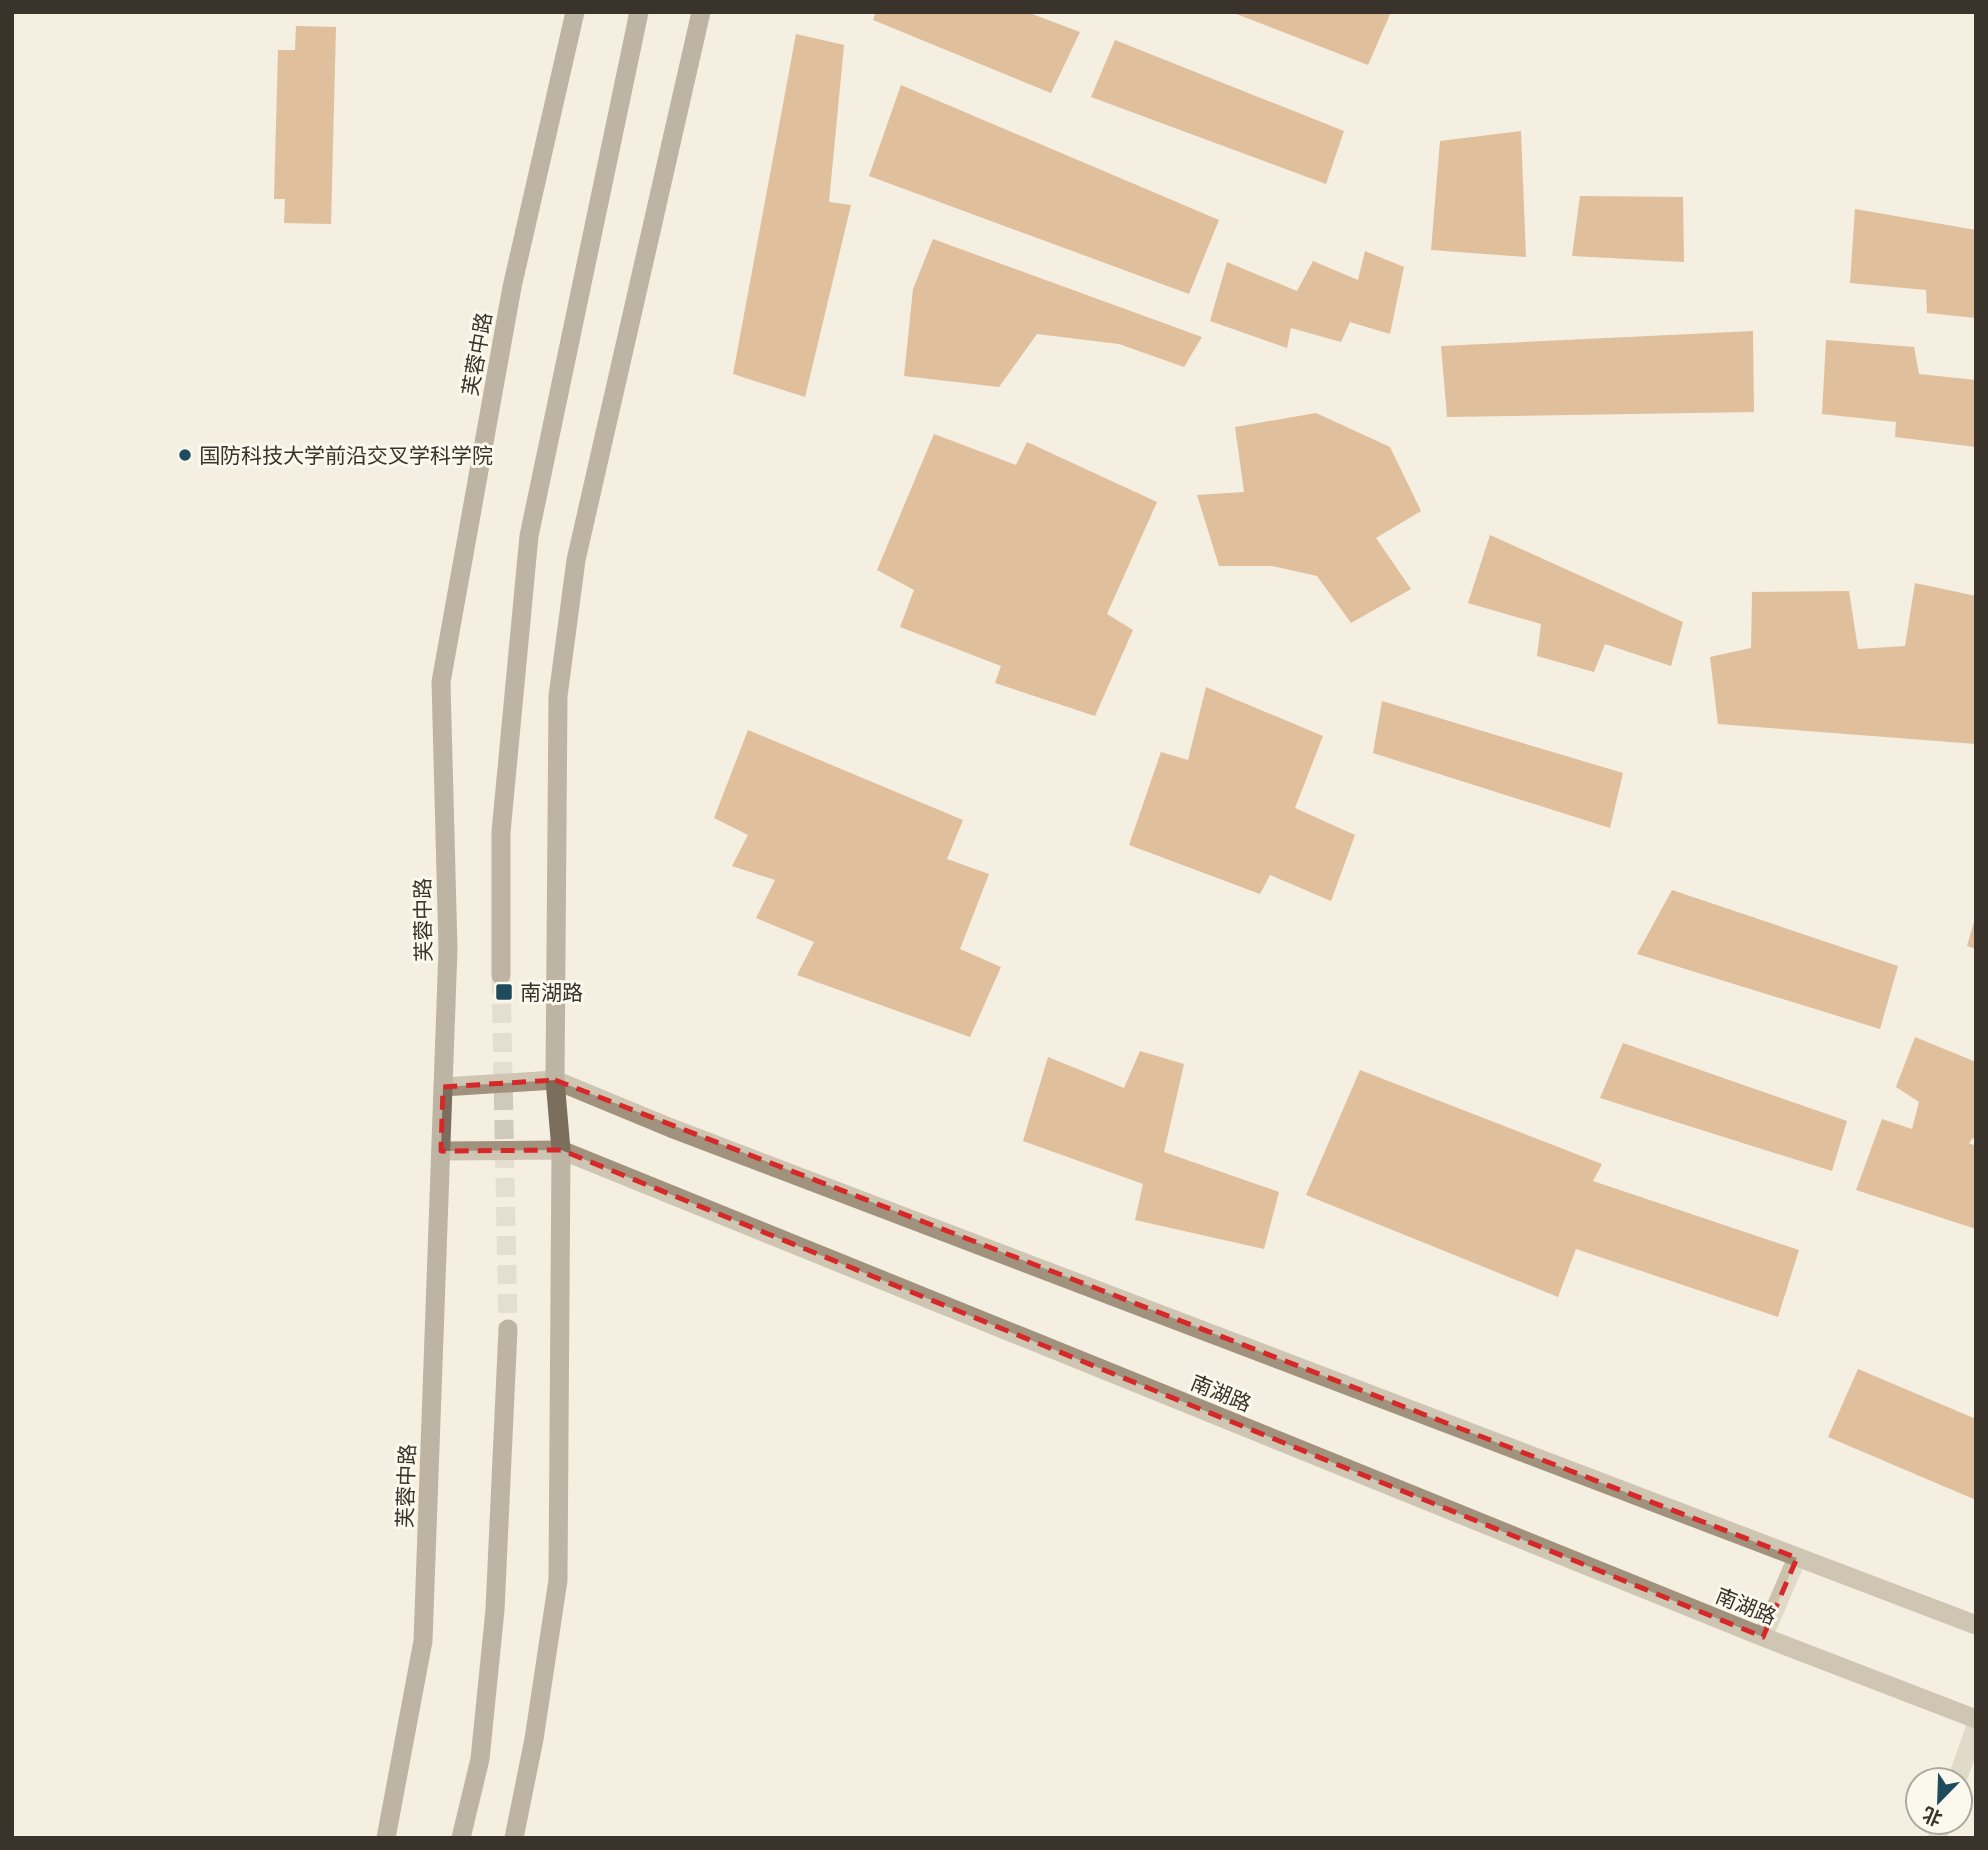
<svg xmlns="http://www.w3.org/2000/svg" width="1988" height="1850" font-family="'Archivo Narrow','Noto Sans SC',sans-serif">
  <rect width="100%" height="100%" fill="#f4efe0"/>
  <path fill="#c7854b" d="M876,12H1027L1080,32L1051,93L873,20Z
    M1231,12H1391L1368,65Z
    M296,26L336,27L331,224L284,223L285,199H274L278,50H295Z
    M796,34L844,45L829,202L851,205L805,397L733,374Z
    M1115,40L1344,131L1326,184L1091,97Z
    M901,85L1219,220L1189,294L869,176Z
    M1521,131L1526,257L1431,250L1440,141Z
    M1580,196L1683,197L1684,262L1572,256Z
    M1855,209L1976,230V318L1927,313L1926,290L1850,283Z
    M933,239L1202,337L1184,367L1119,344L1037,334L999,387L904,376L913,289Z
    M1365,251L1404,267L1390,334L1350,322L1341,342L1291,328L1287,348L1210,321L1227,262L1297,291L1313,261L1358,280Z
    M1753,331L1754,412L1447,417L1441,346Z
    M1826,340L1914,347L1919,374L1976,380V447L1895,437L1896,422L1822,414Z
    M1316,413L1390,447L1421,511L1376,538L1411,589L1351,623L1317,576L1272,566H1219L1197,495L1244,492L1235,427Z
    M934,434L1016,465L1027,442L1157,502L1107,614L1133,630L1095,716L995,683L1001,666L900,627L914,590L877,570Z
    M1490,535L1683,622L1671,666L1605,644L1594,672L1537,656L1541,624L1468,603Z
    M1915,583L1976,596V744L1718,724L1710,657L1751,648L1752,592L1849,591L1858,649L1905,646Z
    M1206,687L1323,736L1295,808L1355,835L1331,901L1270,875L1260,894L1129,845L1161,752L1188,760Z
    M1382,701L1623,773L1610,828L1373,753Z
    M748,730L963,820L947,859L989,874L960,949L1001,967L970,1037L797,975L814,942L756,918L775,880L732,866L748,835L714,818Z
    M1672,890L1898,966L1880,1029L1637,954Z
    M1976,915V949L1967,946Z
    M1915,1037L1976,1062V1135L1969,1143L1976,1146V1229L1856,1190L1882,1119L1912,1129L1919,1102L1896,1087Z
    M1623,1043L1847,1121L1832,1171L1600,1098Z
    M1140,1051L1184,1064L1164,1152L1279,1192L1264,1249L1135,1220L1143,1184L1023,1141L1048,1057L1124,1088Z
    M1360,1070L1602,1164L1593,1181L1799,1250L1778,1317L1576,1249L1558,1297L1306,1195Z
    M1858,1369L1976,1419V1500L1828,1437Z"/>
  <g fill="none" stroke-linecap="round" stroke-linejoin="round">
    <path stroke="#cfc9bc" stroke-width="19" stroke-dasharray="19 10" stroke-linecap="butt" d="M501,975L508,1329"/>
    <path stroke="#ccc2ab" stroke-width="19" d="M1763,1637L1797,1558"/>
    <path stroke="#ccc2ab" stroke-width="19" d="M1957,1780L1976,1726
      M1937,1838L1942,1822"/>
    <path stroke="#a0927d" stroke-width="19" d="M443,1087L555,1080L671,1128L1976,1625
      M441,1151L561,1150L1763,1637L1976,1719"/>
    <path stroke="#7c6e5c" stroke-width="19" d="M501,975V832L529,536L639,12
      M386,1838L423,1641L448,949L441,682L512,287L575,12
      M461,1838L480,1759L495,1610L508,1329
      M514,1838L534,1739L558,1580L561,1150L555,1080L558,696L576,560L701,12"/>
  </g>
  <path d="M0 0H1988V1850H0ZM555,1080L1797,1558L1763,1637L561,1150L441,1151L443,1087Z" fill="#f4efe0" fill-opacity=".55" fill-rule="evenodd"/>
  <path fill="none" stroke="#d62828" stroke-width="5" stroke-dasharray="14 9" stroke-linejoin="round" d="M555,1080L1797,1558L1763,1637L561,1150L441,1151L443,1087Z"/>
  <g fill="#1f4b5d" stroke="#fbf8ed" stroke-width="2.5">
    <circle cx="185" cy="455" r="7"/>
    <rect x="495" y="983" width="18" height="18" rx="3.5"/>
  </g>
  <g text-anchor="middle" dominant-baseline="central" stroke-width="6" stroke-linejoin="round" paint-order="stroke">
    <g font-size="21" fill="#3a332b" stroke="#fbf8ed">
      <text transform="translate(477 354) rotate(-80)">芙蓉中路</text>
      <text transform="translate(423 920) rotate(-91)">芙蓉中路</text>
      <text transform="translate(1221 1393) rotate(22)">南湖路</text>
      <text transform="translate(406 1486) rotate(-88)">芙蓉中路</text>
      <text transform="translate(1746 1606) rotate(22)">南湖路</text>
    </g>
    <g font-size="21" fill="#3a332b" stroke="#fbf8ed" text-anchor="start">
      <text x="199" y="455">国防科技大学前沿交叉学科学院</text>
      <text x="520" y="992">南湖路</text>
    </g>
  </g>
  <rect width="1988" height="1850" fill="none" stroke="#3a332b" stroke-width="28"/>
  <g transform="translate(1939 1801) rotate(203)"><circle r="33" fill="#fbf8ed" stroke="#aea99f" stroke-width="2"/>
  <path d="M0-5L12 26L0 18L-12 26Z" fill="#1f4b5d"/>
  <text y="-10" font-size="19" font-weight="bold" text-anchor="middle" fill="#3a332b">北</text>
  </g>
</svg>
